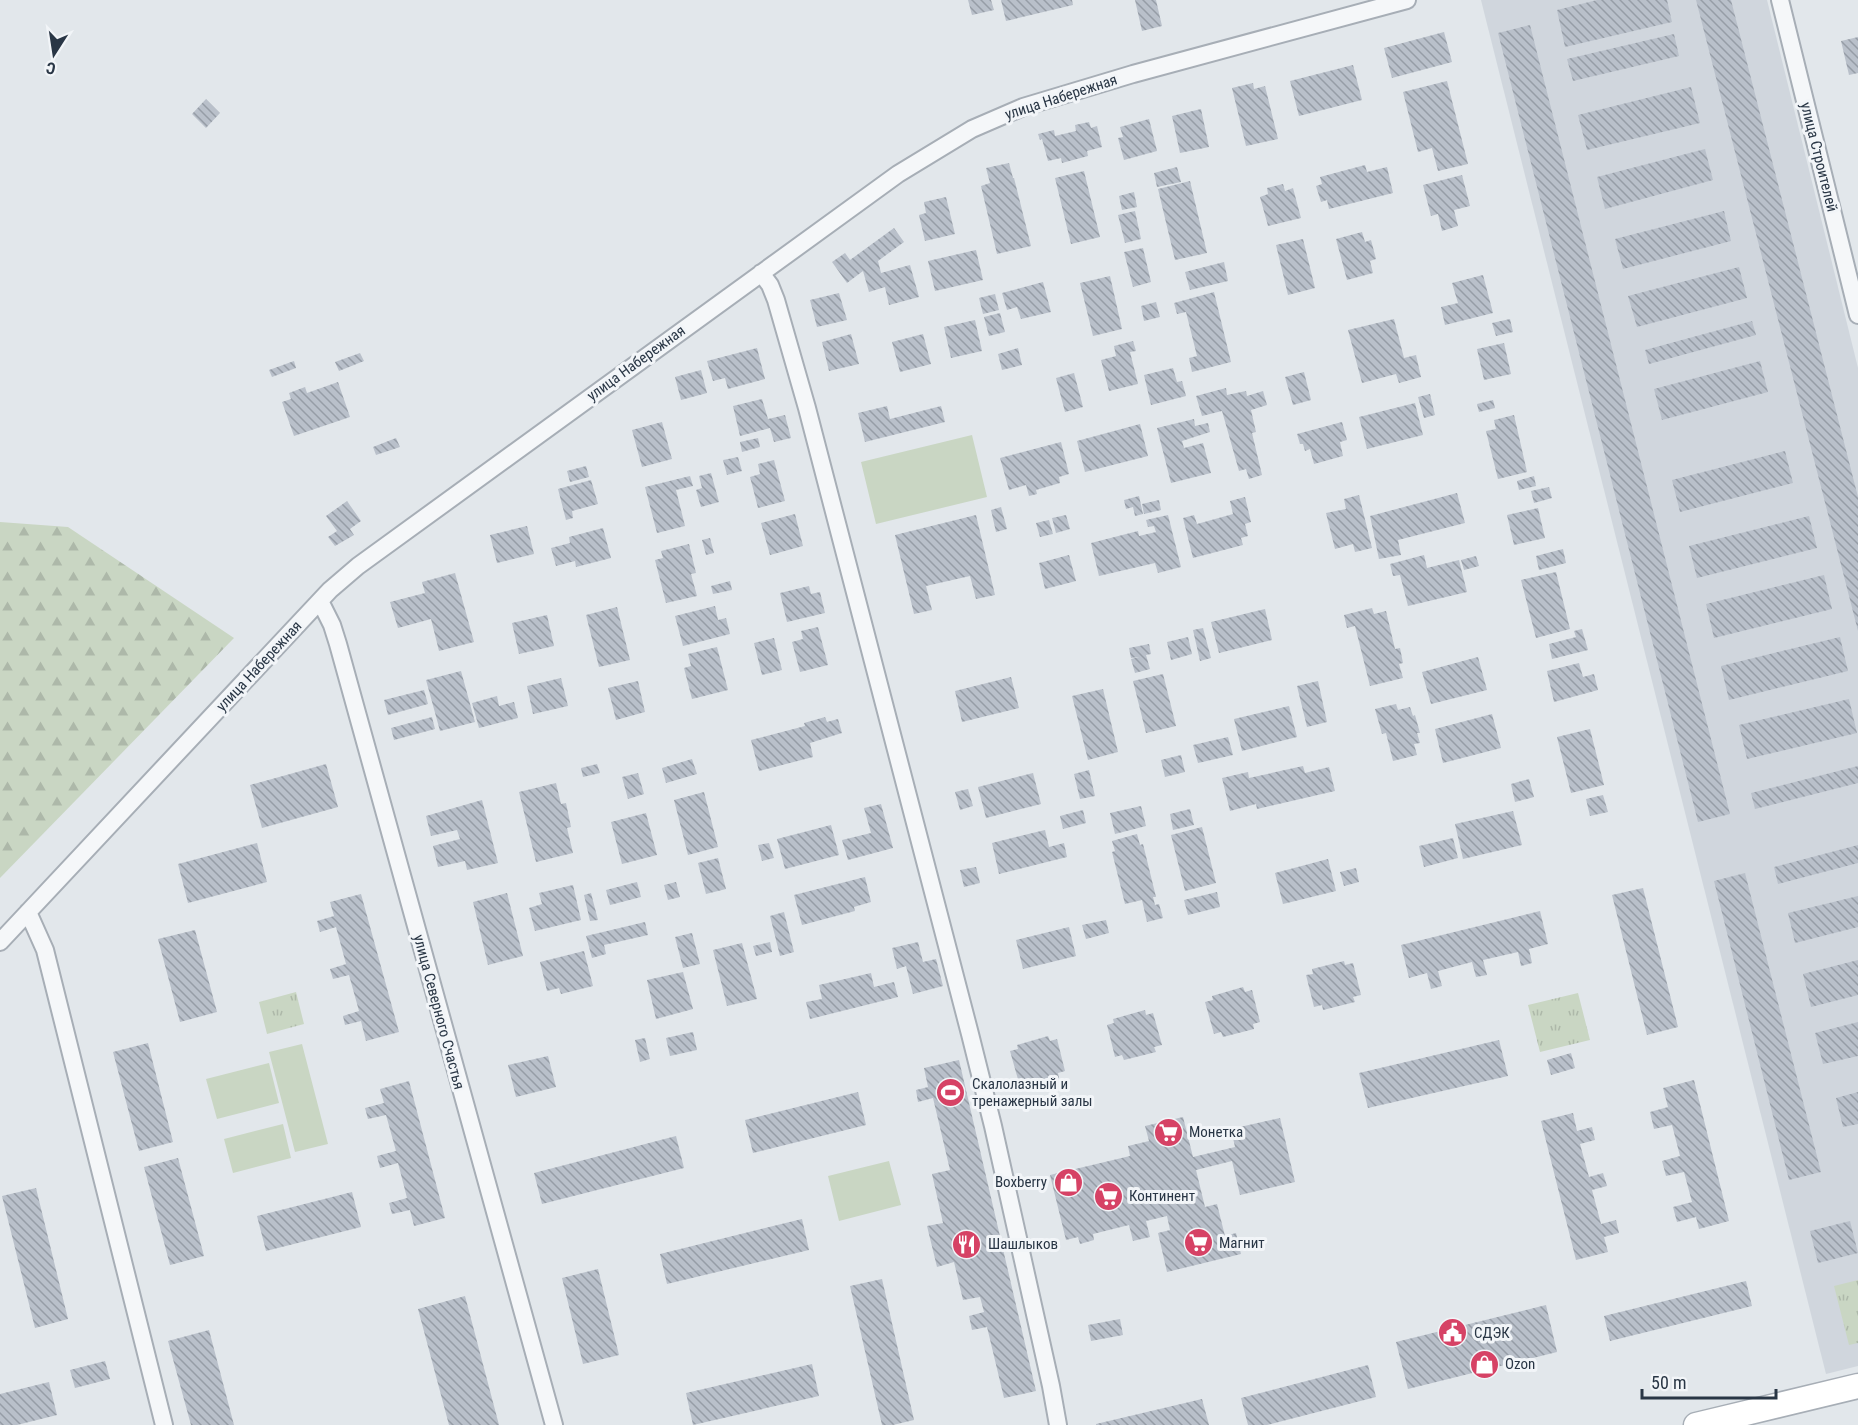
<svg xmlns="http://www.w3.org/2000/svg" width="1858" height="1425" font-family="'Roboto Condensed',sans-serif">
  <defs>
    <pattern id="grass-tufts" width="24" height="20" patternUnits="userSpaceOnUse" patternTransform="scale(1.5)"><rect width="24" height="20" fill="#c9d6c3"/><path d="M3 7l-1-3M5 7V3M7 7l1-3M15 17l-1-3M17 17v-4M19 17l1-3" fill="none" stroke="#adb8a9"/></pattern>
    <pattern id="forest-firs" width="22" height="20" patternUnits="userSpaceOnUse" patternTransform="scale(1.5)"><rect width="22" height="20" fill="#c9d6c3"/><path d="M5 1l3.5 6h-7zM16 11l3.5 6h-7z" fill="#adb8a9"/></pattern>
    <pattern id="building-back-hatch" width="6" height="6" patternUnits="userSpaceOnUse" patternTransform="scale(1.5)"><rect width="6" height="6" fill="#b9c0ca"/><path d="M-1 5l2 2M0 0l6 6M5-1l2 2" fill="none" stroke="#969da6"/></pattern>
  </defs>
  <rect width="100%" height="100%" fill="#e2e7eb"/>
  <path fill="#d0d6dd" d="M1481,0H1767L1858,368V1366L1826,1374Z"/>
  <path fill="url(#grass-tufts)" d="M296,992L304,1024L267,1034L259,1002Z
    M1578,993L1590,1040L1540,1052L1528,1005Z
    M1858,1280V1343L1849,1345L1834,1286Z"/>
  <path fill="url(#forest-firs)" d="M0,522L68,527L234,638L0,878Z"/>
  <path fill="#c9d6c3" d="M972,435L987,497L876,524L861,462Z
    M302,1044L328,1144L295,1152L269,1052Z
    M269,1063L279,1103L217,1119L206,1079Z
    M283,1124L291,1158L233,1173L224,1139Z
    M889,1161L901,1205L839,1221L828,1176Z"/>
  <path fill="url(#building-back-hatch)" d="M968,0H991L994,10L972,15Z
    M1001,0H1072L1073,5L1006,21Z
    M1135,0H1156L1162,26L1142,31Z
    M1597,0H1667L1672,22L1565,47L1557,10Z
    M1696,0H1731L1858,497V631Z
    M1530,25L1730,814L1698,822L1498,33Z
    M1444,32L1452,62L1392,78L1384,48Z
    M1674,34L1679,56L1573,81L1567,59Z
    M1858,37V73L1849,75L1841,41Z
    M1353,65L1362,100L1299,116L1290,81Z
    M1447,81L1468,164L1438,171L1432,148L1418,152L1403,92Z
    M1253,83L1254,89L1265,86L1278,139L1246,146L1232,88Z
    M1691,87L1700,123L1587,150L1578,115Z
    M206,99L220,113L206,128L192,114Z
    M1201,109L1209,147L1180,153L1172,116Z
    M1149,119L1157,151L1124,160L1118,138L1123,137L1120,127Z
    M1089,122L1091,128L1097,126L1102,147L1087,151L1088,156L1062,163L1061,158L1048,161L1042,139L1040,140L1038,134L1054,130L1055,136L1076,131L1075,125Z
    M1705,149L1713,180L1605,209L1597,177Z
    M1009,163L1013,178H1014L1031,246L997,254L981,186L990,183L986,168Z
    M1365,165L1367,172L1387,167L1393,193L1329,209L1327,200L1321,202L1316,186L1322,184L1320,177Z
    M1177,167L1181,182L1157,187L1154,173Z
    M1084,171L1100,237L1071,244L1055,178Z
    M1462,175L1470,206L1454,210L1458,226L1442,231L1438,214L1431,216L1423,185Z
    M1190,181L1207,253L1175,260L1158,189Z
    M1283,184L1285,191L1293,188L1301,218L1268,226L1260,197L1268,194L1267,188Z
    M1134,192L1137,207L1122,210L1119,196Z
    M946,197L955,234L925,241L919,215L926,213L924,202Z
    M1135,211L1141,239L1125,243L1118,215Z
    M1724,211L1731,241L1623,269L1615,239Z
    M894,228L904,242L878,261L881,273L910,265L919,297L889,305L885,287L869,292L863,271L847,283L832,262L845,253L850,260Z
    M1362,232L1365,242L1371,240L1376,259L1370,261L1373,273L1347,280L1336,239Z
    M1303,239L1315,288L1288,295L1276,245Z
    M1143,248L1151,282L1133,287L1124,252Z
    M976,250L983,280L935,291L928,261Z
    M1224,262L1228,281L1190,290L1185,272Z
    M1739,267L1747,298L1637,327L1628,296Z
    M1483,275L1493,313L1445,325L1441,307L1458,303L1452,283Z
    M1110,276L1122,329L1093,336L1080,283Z
    M1043,282L1051,312L1021,319L1017,307L1007,310L1002,293Z
    M1214,292L1231,362L1192,372L1189,358L1197,356L1186,312L1177,314L1174,303Z
    M839,293L847,320L817,327L810,300Z
    M995,294L999,310L983,314L979,298Z
    M1156,302L1160,317L1144,321L1141,306Z
    M1000,313L1005,332L989,336L984,317Z
    M1394,319L1404,358L1416,355L1421,377L1399,383L1396,374L1362,383L1348,330Z
    M1510,319L1513,332L1496,336L1492,323Z
    M975,320L982,351L951,358L944,327Z
    M1752,321L1756,335L1649,364L1645,350Z
    M851,334L859,364L829,371L822,342Z
    M923,334L931,364L900,372L892,342Z
    M1133,341L1136,351L1130,352L1138,384L1109,391L1101,360L1116,356L1114,346Z
    M1504,343L1511,374L1484,380L1477,349Z
    M757,348L765,379L728,389L725,378L713,381L707,361Z
    M1018,348L1022,365L1002,370L998,354Z
    M360,353L364,361L339,371L335,362Z
    M294,361L296,368L272,377L269,370Z
    M1760,361L1768,392L1662,420L1654,389Z
    M1173,368L1177,382L1182,381L1186,396L1151,405L1144,375Z
    M701,370L707,393L681,400L675,377Z
    M1304,372L1311,400L1293,405L1285,377Z
    M1074,373L1083,407L1065,412L1056,378Z
    M338,382L350,417L294,436L282,402L291,399L289,393L305,387L307,393Z
    M1226,388L1227,395L1246,391L1247,396L1263,391L1267,405L1251,410L1256,432L1252,433L1262,475L1249,479L1246,469L1239,471L1222,411L1202,416L1196,396Z
    M1430,394L1435,415L1424,418L1418,397Z
    M762,399L768,419L785,415L791,438L774,442L770,428L740,436L733,406Z
    M1493,400L1495,408L1479,412L1477,404Z
    M1415,403L1423,435L1367,449L1359,417Z
    M887,406L890,419L941,406L945,422L865,442L858,413Z
    M1514,415L1527,472L1498,479L1486,431L1496,429L1494,420Z
    M1194,419L1195,426L1208,423L1210,432L1182,441L1184,448L1203,443L1211,473L1171,483L1157,428Z
    M662,422L672,459L642,467L632,430Z
    M1342,422L1347,440L1340,442L1343,456L1314,464L1310,449L1305,451L1303,444H1300L1297,434Z
    M1140,424L1148,456L1085,472L1077,441Z
    M396,438L400,447L376,455L373,447Z
    M758,438L760,447L742,452L740,442Z
    M1061,442L1069,474L1059,477L1060,483L1036,490L1037,494L1029,496L1026,485L1009,490L1000,458Z
    M1785,451L1793,483L1680,512L1672,480Z
    M738,457L742,471L727,475L723,460Z
    M774,460L785,501L758,508L750,477L760,474L758,464Z
    M586,466L589,477L570,482L567,471Z
    M711,473L719,502L701,507L696,490L702,488L699,476Z
    M690,476L693,486L676,490L685,526L657,533L645,487Z
    M1534,476L1536,486L1519,490L1517,481Z
    M591,480L598,504L572,511L573,518L566,520L558,489Z
    M1549,487L1552,498L1534,503L1531,491Z
    M1457,493L1465,523L1398,540L1401,555L1379,559L1370,516Z
    M1359,495L1372,548L1355,552L1353,544L1335,549L1326,513L1346,509L1344,499Z
    M1139,496L1143,514L1135,516L1133,507L1126,509L1124,500Z
    M1245,497L1251,522L1245,524L1248,536L1241,538L1243,545L1193,558L1183,518L1194,515L1197,524L1233,514L1230,501Z
    M1159,500L1161,510L1144,514L1142,504Z
    M347,501L361,521L350,529L354,535L335,546L328,537L337,531L326,516Z
    M1001,507L1007,529L996,532L991,510Z
    M1538,508L1545,538L1514,545L1507,515Z
    M795,514L803,546L770,555L761,523Z
    M976,515L995,595L976,599L970,576L926,586L932,610L914,614L895,535Z
    M1066,515L1070,529L1056,533L1052,518Z
    M1168,515L1181,567L1158,573L1155,563L1099,576L1091,543L1138,531L1139,536L1156,532L1154,526L1148,527L1146,520Z
    M1809,516L1817,548L1697,578L1689,546Z
    M1049,520L1053,534L1040,537L1036,523Z
    M527,526L534,554L497,563L490,535Z
    M603,528L611,558L576,567L575,561L556,566L551,548L570,543L569,537Z
    M710,538L714,553L706,555L702,540Z
    M689,544L696,573L691,574L697,596L666,603L655,560L663,558L661,551Z
    M1563,549L1566,563L1539,570L1536,556Z
    M1069,555L1076,581L1045,589L1039,563Z
    M1424,555L1427,568L1459,560L1467,592L1408,606L1400,575L1393,576L1390,564Z
    M1476,556L1479,566L1464,570L1461,560Z
    M1556,572L1570,629L1536,638L1521,580Z
    M455,573L474,642L439,651L431,619L398,628L390,602L425,593L422,582Z
    M1824,575L1832,609L1714,638L1706,604Z
    M730,581L732,590L713,594L711,586Z
    M809,586L811,594L820,592L825,613L787,622L780,593Z
    M715,606L718,620L726,618L730,634L683,646L675,616Z
    M617,607L630,660L599,667L586,615Z
    M1372,608L1374,614L1386,611L1395,649L1400,648L1403,663L1399,664L1403,678L1370,686L1355,626L1347,628L1344,615Z
    M1265,609L1272,640L1219,653L1211,622Z
    M547,615L554,646L519,654L512,623Z
    M818,627L828,665L800,672L792,642L803,639L801,631Z
    M1203,628L1211,658L1200,661L1193,630Z
    M1582,629L1588,650L1552,659L1549,644L1576,637L1574,631Z
    M1188,637L1192,654L1171,660L1167,642Z
    M1840,637L1848,671L1729,700L1721,666Z
    M774,638L782,670L762,675L754,643Z
    M1149,644L1151,654L1146,655L1150,669L1135,673L1131,659L1139,657L1131,658L1129,648Z
    M717,647L728,690L692,699L684,668L691,666L688,654Z
    M1478,657L1487,690L1431,704L1422,672Z
    M1579,663L1583,677L1594,674L1598,690L1554,702L1547,671Z
    M461,671L475,722L440,731L426,680Z
    M1163,674L1176,726L1146,733L1133,681Z
    M1011,677L1019,708L962,722L955,691Z
    M561,678L568,706L533,714L527,686Z
    M638,681L645,712L616,720L608,688Z
    M1318,681L1327,722L1307,727L1297,686Z
    M1103,689L1118,752L1088,760L1072,696Z
    M424,690L428,704L388,715L384,700Z
    M497,696L499,706L514,702L518,718L479,728L472,703Z
    M1849,699L1857,733L1747,759L1739,725Z
    M1396,704L1398,710L1410,707L1413,716L1415,715L1420,733H1417L1420,743L1414,744L1417,755L1393,761L1386,733L1382,734L1375,709Z
    M1289,706L1297,737L1242,751L1234,719Z
    M1492,714L1501,748L1443,763L1435,729Z
    M432,717L435,729L394,740L391,728Z
    M825,717L827,722L838,719L842,733L810,743L813,757L759,771L751,740L805,726L804,723Z
    M1590,729L1604,785L1571,793L1557,737Z
    M1228,737L1233,755L1198,763L1193,745Z
    M1181,755L1185,772L1165,777L1161,760Z
    M692,759L697,774L666,783L662,768Z
    M326,764L338,807L262,828L250,785Z
    M597,764L600,773L583,777L581,768Z
    M1303,766L1305,773L1329,767L1335,791L1257,809L1256,804L1230,811L1222,778L1248,772L1249,778Z
    M1858,766V783L1755,809L1751,793Z
    M1089,770L1095,796L1080,799L1074,774Z
    M638,773L644,794L628,799L622,777Z
    M1033,773L1041,804L986,818L978,787Z
    M1529,779L1534,797L1515,802L1511,784Z
    M556,783L561,804L566,803L571,827L567,828L573,853L536,862L519,792Z
    M968,789L973,806L960,810L955,792Z
    M704,792L718,847L688,855L674,800Z
    M1603,795L1608,812L1590,816L1586,799Z
    M482,800L498,863L467,870L465,861L438,867L433,846L460,839L457,830L431,836L426,816Z
    M881,804L893,848L848,860L842,840L871,833L864,808Z
    M1141,806L1146,826L1115,834L1110,813Z
    M1190,809L1194,825L1173,830L1170,814Z
    M1083,810L1086,823L1063,829L1060,816Z
    M1513,811L1522,845L1463,859L1455,824Z
    M646,813L657,855L622,864L611,822Z
    M831,825L839,855L785,869L777,839Z
    M1202,827L1216,883L1185,891L1171,835Z
    M1045,830L1049,847L1064,843L1067,857L999,874L992,843Z
    M1137,834L1140,845L1143,844L1156,897H1153L1155,905L1159,904L1163,918L1147,922L1142,900L1125,904L1112,852L1115,851L1112,841Z
    M1453,838L1458,858L1424,867L1419,846Z
    M257,843L267,882L188,903L178,864Z
    M769,843L774,858L762,861L758,845Z
    M1858,845V863L1778,884L1774,867Z
    M718,858L726,889L706,894L698,863Z
    M1328,859L1336,891L1283,904L1275,873Z
    M976,867L980,883L964,887L960,870Z
    M1356,868L1359,882L1344,886L1340,872Z
    M1745,873L1821,1172L1789,1180L1714,881Z
    M865,877L871,902L854,907L855,911L802,925L794,895Z
    M637,882L641,897L610,905L606,890Z
    M676,882L680,897L668,900L664,885Z
    M573,885L581,920L535,931L529,908L542,904L539,893Z
    M1643,888L1678,1027L1647,1035L1612,895Z
    M1217,892L1220,907L1188,915L1184,900Z
    M507,893L523,956L488,965L473,902Z
    M591,893L598,920L590,921L584,895Z
    M361,894L399,1032L366,1041L361,1021L345,1025L343,1016L359,1011L349,975L333,979L330,969L346,964L336,927L320,932L317,921L334,916L330,902Z
    M1858,896V927L1795,943L1788,913Z
    M1540,911L1548,944L1529,949L1532,963L1521,966L1518,952L1483,960L1487,975L1476,977L1472,962L1438,971L1442,986L1431,989L1427,973L1409,978L1401,945Z
    M784,912L794,952L780,956L770,916Z
    M1106,920L1109,933L1086,939L1082,925Z
    M645,922L648,935L604,945L606,954L592,958L586,936Z
    M1069,927L1076,956L1023,969L1016,940Z
    M195,930L217,1012L180,1022L158,939Z
    M692,933L700,964L683,968L675,937Z
    M770,942L772,952L756,956L753,946Z
    M918,942L923,962L936,959L943,986L913,994L906,966L897,969L892,948Z
    M742,943L757,999L727,1006L713,950Z
    M584,951L593,986L561,994L559,988L547,991L540,962Z
    M1858,960V995L1811,1007L1803,974Z
    M1344,961L1345,965L1353,963L1361,995L1353,997L1355,1002L1323,1010L1322,1005L1314,1007L1306,975L1313,974L1312,969Z
    M683,972L693,1009L656,1019L647,980Z
    M871,973L874,987L894,982L898,997L810,1019L806,1002L822,999L819,985Z
    M1243,987L1245,992L1252,990L1260,1022L1253,1024L1254,1029L1223,1037L1221,1032L1214,1034L1205,1002L1213,1000L1212,996Z
    M1145,1010L1146,1015L1153,1013L1162,1045L1154,1047L1156,1052L1124,1060L1122,1055L1115,1057L1107,1025L1114,1023L1113,1019Z
    M1858,1022V1056L1823,1064L1815,1033Z
    M693,1032L697,1050L670,1056L666,1038Z
    M1048,1036L1050,1041L1057,1039L1065,1071L1058,1073L1059,1078L1027,1086L1026,1081L1019,1083L1010,1051L1018,1049L1017,1045Z
    M645,1038L650,1059L640,1062L635,1040Z
    M1499,1040L1508,1076L1368,1108L1359,1073Z
    M148,1043L173,1142L139,1151L113,1052Z
    M1571,1053L1575,1068L1551,1075L1547,1060Z
    M548,1056L556,1087L516,1097L508,1065Z
    M959,1060L1036,1391L1004,1398L987,1327L972,1330L969,1316L984,1312L980,1297L963,1300L954,1262L937,1267L927,1226L943,1223L932,1174L950,1170L933,1098L918,1102L916,1090L928,1087L924,1068Z
    M1694,1080L1729,1221L1699,1229L1696,1217L1677,1222L1673,1207L1692,1202L1684,1172L1666,1176L1662,1161L1680,1156L1672,1125L1654,1129L1650,1112L1668,1107L1663,1088Z
    M409,1081L445,1218L414,1226L410,1210L392,1214L389,1203L407,1198L398,1163L380,1168L377,1156L396,1151L386,1115L368,1119L365,1108L384,1103L380,1089Z
    M858,1092L866,1125L753,1153L745,1120Z
    M1858,1092V1124L1843,1127L1836,1098Z
    M1573,1113L1577,1131L1592,1127L1595,1140L1580,1144L1589,1177L1603,1173L1607,1186L1592,1190L1601,1224L1616,1220L1619,1233L1604,1237L1608,1252L1576,1260L1541,1121Z
    M1183,1117L1193,1157L1235,1147L1231,1129L1280,1118L1295,1182L1240,1195L1232,1161L1196,1170L1205,1207L1217,1204L1225,1236L1236,1233L1241,1254L1167,1272L1158,1233L1170,1230L1167,1216L1146,1221L1150,1237L1133,1241L1129,1225L1093,1234L1094,1240L1080,1244L1078,1237L1066,1240L1050,1175L1130,1156L1128,1146L1149,1141L1145,1126Z
    M676,1136L684,1168L542,1204L534,1173Z
    M178,1158L204,1256L170,1265L144,1167Z
    M36,1188L68,1319L35,1328L2,1196Z
    M352,1192L361,1227L266,1251L257,1216Z
    M802,1219L809,1250L667,1284L660,1254Z
    M1850,1221L1858,1253L1818,1263L1810,1231Z
    M598,1269L619,1355L583,1364L562,1278Z
    M882,1279L914,1420L893,1425H882L850,1286Z
    M1746,1281L1752,1306L1610,1341L1604,1316Z
    M465,1296L499,1425H449L418,1309Z
    M1546,1305L1557,1352L1408,1389L1396,1342Z
    M1120,1319L1123,1335L1091,1341L1088,1325Z
    M209,1330L234,1425H191L168,1341Z
    M105,1361L110,1379L75,1388L70,1370Z
    M812,1364L819,1396L693,1425L686,1393Z
    M1368,1365L1376,1397L1267,1425H1248L1241,1398Z
    M49,1382L57,1415L17,1425H0V1394Z
    M1202,1399L1209,1425H1096V1424Z"/>
  <g fill="none" stroke-linecap="round" stroke-linejoin="round">
    <defs>
      <path id="minor" d="M1780,0L1858,315
        M761,273L770,285L776,300L807,408L970,1034L993,1126L1051,1386L1058,1425
        M320,601L332,625L338,644L554,1425
        M28,912L45,950L164,1425
        M0,942L330,590L358,566L898,174L972,129L1023,107L1133,74L1407,0"/>
      <path id="secondary" d="M1696,1425L1858,1386"/>
    </defs>
    <use href="#minor" stroke="#a7aeb6" stroke-width="20"/>
    <use href="#secondary" stroke="#a7aeb6" stroke-width="27"/>
    <use href="#minor" stroke="#f5f7f9" stroke-width="16"/>
    <use href="#secondary" stroke="#fff" stroke-width="24"/>
  </g>
  <defs>
    <symbol id="stadium-disc" viewBox="-11 -11 22 22"><circle r="9.5" fill="#d64265" stroke="#f2f5f8"/><path d="M0-5a6.5 5 0 1 0 0 10a6.5 5 0 1 0 0-10ZM-3.5-1.8h7v3.6h-7Z" fill="#fff"/></symbol>
    <symbol id="supermarket-disc" viewBox="-11 -11 22 22"><circle r="9.5" fill="#d64265" stroke="#f2f5f8"/><path d="M-6-5.5h2.5l.6 2H6L4.5 2H-2.5L-4.4-4H-6ZM-1.5 3.2a1.3 1.3 0 1 0 .1 0ZM3 3.2a1.3 1.3 0 1 0 .1 0Z" fill="#fff"/></symbol>
    <symbol id="shop-disc" viewBox="-11 -11 22 22"><circle r="9.5" fill="#d64265" stroke="#f2f5f8"/><path d="M-5-2.5h2.3a2.7 3.5 0 0 1 5.4 0H5L5.5 6h-11ZM-1.5-2.5h3a1.5 2.3 0 0 0-3 0Z" fill="#fff"/></symbol>
    <symbol id="restaurant-disc" viewBox="-11 -11 22 22"><circle r="9.5" fill="#d64265" stroke="#f2f5f8"/><path d="M-5-6h1v4h1v-4h1v4h1v-4h1v5L-1.5 .5V6h-2V.5L-5-1ZM5-6V6H3V1.5H1.5Q1.5-4 5-6Z" fill="#fff"/></symbol>
    <symbol id="civic-disc" viewBox="-11 -11 22 22"><circle r="9.5" fill="#d64265" stroke="#f2f5f8"/><path d="M-.6-6.5H3V-4.5H.6V-3L4-1V1h2V6H-6V1h2V-1L-.6-3ZM-1.2 2.5V6h2.4V2.5Z" fill="#fff"/></symbol>
  </defs>
  <g fill-rule="evenodd">
    <use href="#stadium-disc" x="934" y="1076" width="33" height="33"/>
    <use href="#supermarket-disc" x="1152" y="1116" width="33" height="33"/>
    <use href="#shop-disc" x="1052" y="1166" width="33" height="33"/>
    <use href="#supermarket-disc" x="1092" y="1180" width="33" height="33"/>
    <use href="#supermarket-disc" x="1182" y="1226" width="33" height="33"/>
    <use href="#restaurant-disc" x="950" y="1228" width="33" height="33"/>
    <use href="#civic-disc" x="1436" y="1316" width="33" height="33"/>
    <use href="#shop-disc" x="1468" y="1348" width="33" height="33"/>
  </g>
  <g text-anchor="middle" dominant-baseline="central" stroke-width="6" stroke-linejoin="round" paint-order="stroke">
    <g font-size="15" fill="#293645" stroke="#f2f5f8">
      <text transform="translate(1061 97) rotate(-18)">улица Набережная</text>
      <text transform="translate(1819 157) rotate(76)">улица Строителей</text>
      <text transform="translate(636 363) rotate(-36)">улица Набережная</text>
      <text transform="translate(259 666) rotate(-47)">улица Набережная</text>
      <text transform="translate(439 1012) rotate(75)">улица Северного Счастья</text>
    </g>
    <g font-size="15" fill="#293645" stroke="#f2f5f8" text-anchor="start">
      <text x="972" y="1084">Скалолазный и<tspan x="972" dy="17">тренажерный залы</tspan></text>
      <text x="1189" y="1132">Монетка</text>
      <text x="1047" y="1182" text-anchor="end">Boxberry</text>
      <text x="1129" y="1196">Континент</text>
      <text x="1219" y="1243">Магнит</text>
      <text x="988" y="1244">Шашлыков</text>
      <text x="1474" y="1333">СДЭК</text>
      <text x="1505" y="1364">Ozon</text>
    </g>
  </g>
  <g transform="translate(54 54) rotate(192)" stroke="#f2f5f8" stroke-width="4.5" paint-order="stroke">
  <path d="M0-4.5L10 22L0 15L-10 22Z" fill="#293645"/>
  <text y="-9" font-size="16" font-weight="bold" text-anchor="middle" fill="#293645">С</text>
  </g>
  <path d="M1642 1389v9h134v-9" fill="none" stroke="#293645" stroke-width="3"/>
  <text x="1651" y="1389" font-size="18" fill="#293645" stroke="#f2f5f8" stroke-width="4.5" paint-order="stroke">50 m</text>
</svg>
